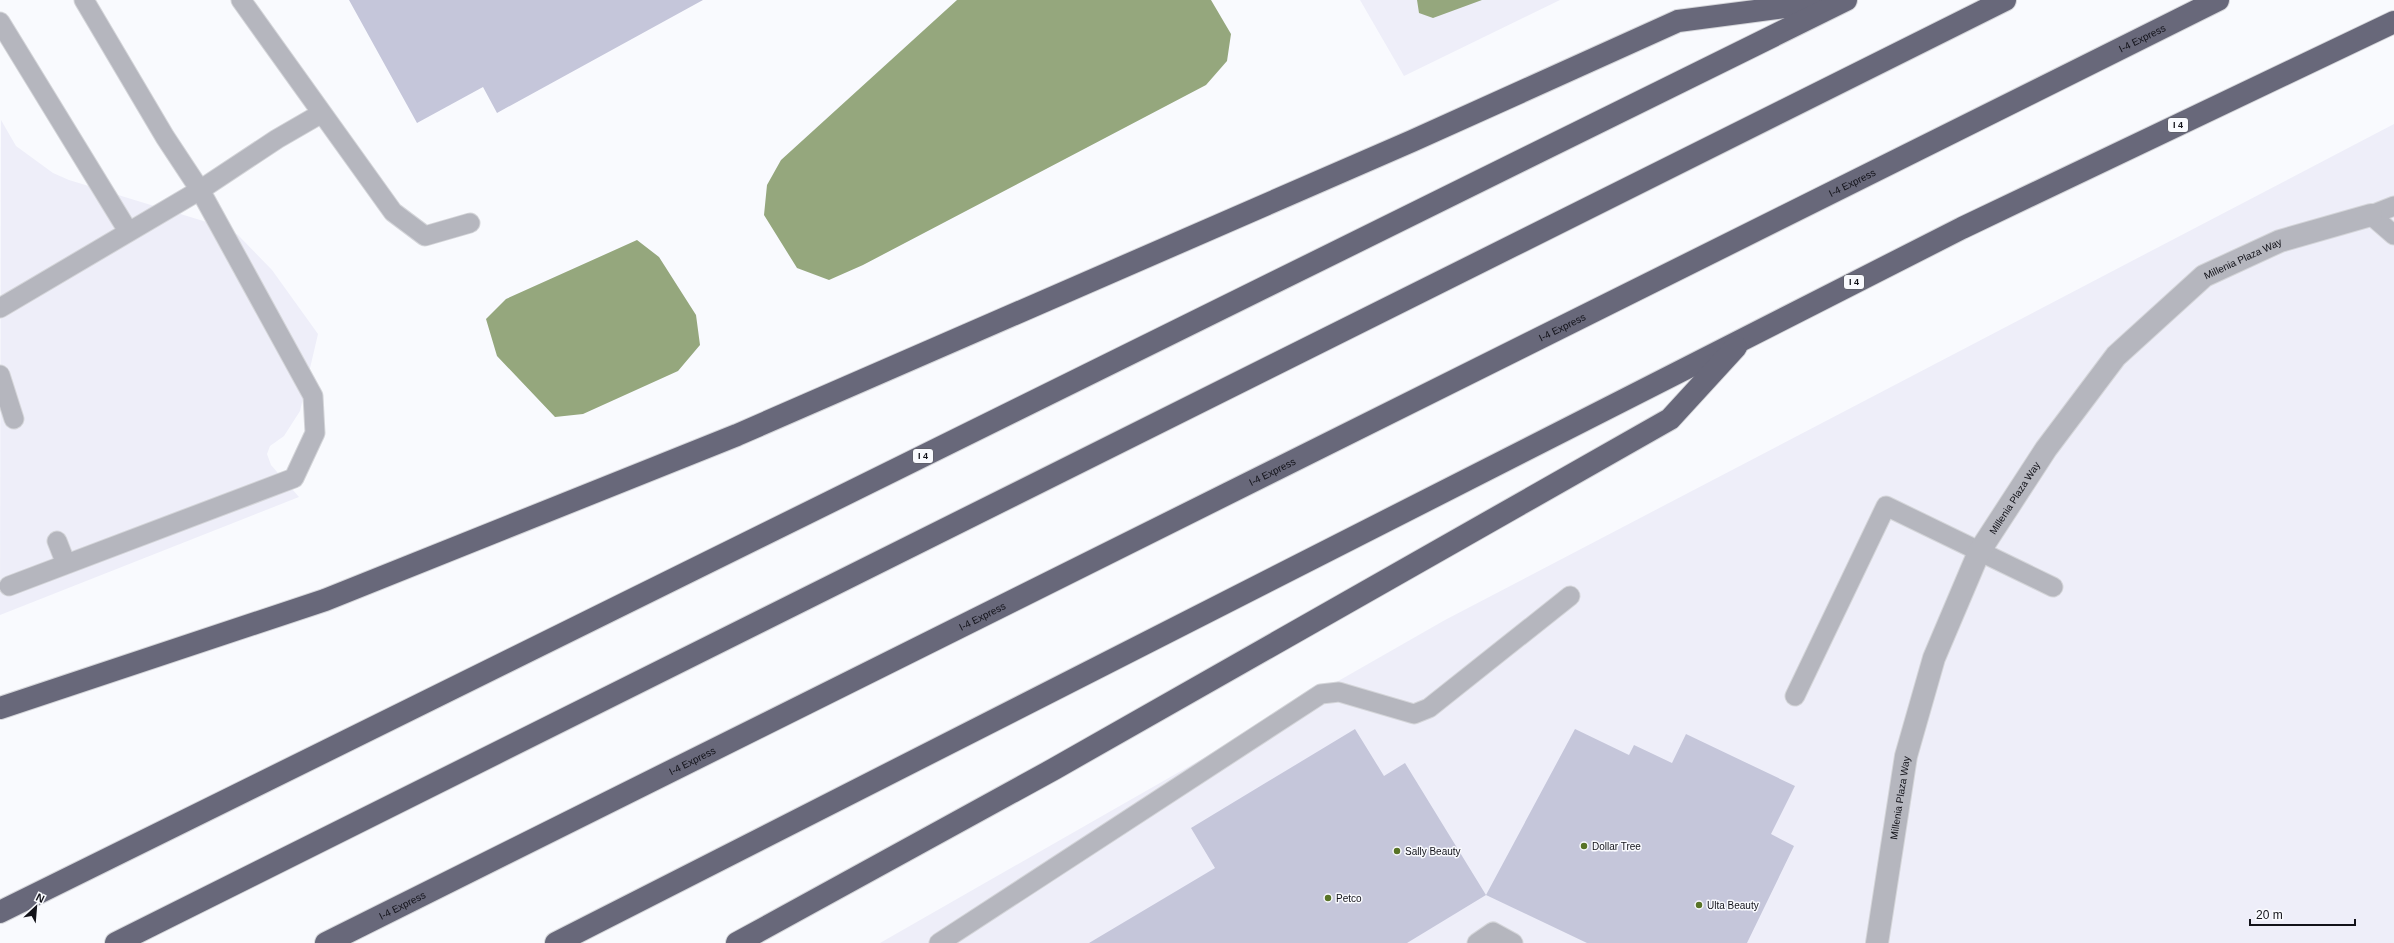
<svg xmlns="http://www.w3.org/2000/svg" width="2394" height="943" font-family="Helvetica,sans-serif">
  <rect width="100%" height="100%" fill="#f9fafe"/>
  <path fill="#eeeef9" d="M1360,0H1560L1404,76Z
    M1,120L16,146L53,173L69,180L223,227L238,235L272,270L318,334L300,411L284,436L270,446L267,454L271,465L299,497L0,615Z
    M2394,124V943H880L1445,620Z"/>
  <path fill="#95a77d" d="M957,0H1211L1231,34L1227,61L1206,85L863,265L829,280L797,268L764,215L767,185L781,160Z
    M1417,0H1482L1433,18L1419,13Z
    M637,240L659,257L696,315L700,345L678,371L583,414L555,417L497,356L486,319L506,299Z"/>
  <path fill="#c5c6da" d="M349,0H703L497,113L483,87L417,123Z
    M1355,729L1384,776L1405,763L1486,895L1407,943H1089L1215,868L1191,828Z
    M1575,729L1629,755L1634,745L1672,763L1686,734L1795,786L1771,834L1794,846L1747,943H1587L1486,895Z"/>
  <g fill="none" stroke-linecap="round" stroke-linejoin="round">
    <defs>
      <path id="service" d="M241,0L393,212L425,236L470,223
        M0,22L128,231
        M2394,206L2371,215L2394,235
        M0,308L200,190L277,139L322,113
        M0,375L14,419
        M57,541L66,564
        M9,586L294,478L315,433L313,396L200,190L165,137L84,0
        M1795,696L1886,506L2053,587
        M939,943L1321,694L1339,692L1414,714L1429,708L1570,596
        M1477,943L1493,932L1513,943"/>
      <g id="minor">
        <path id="s1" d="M1877,943L1906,756L1934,658L1979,552L2046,449L2116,356L2204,276L2280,241L2371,215"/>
      </g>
      <g id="motorway">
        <path d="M0,708L325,600L737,435L1412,141L1678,21L1832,1"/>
        <path d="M0,912L1846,0"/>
        <path d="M116,943L2005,0"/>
        <path id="s2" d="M326,943L2218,0"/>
        <path d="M556,943L1962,228L2394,22"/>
        <path d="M737,943L1054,769L1670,419L1736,347"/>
      </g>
    </defs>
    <use href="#service" stroke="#d4d5d9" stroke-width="21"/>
    <use href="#minor" stroke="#d4d5d9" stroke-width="24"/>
    <use href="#motorway" stroke="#d4d5d9" stroke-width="24"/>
    <use href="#service" stroke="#b5b6be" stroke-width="19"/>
    <use href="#minor" stroke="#b5b6be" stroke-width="22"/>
    <use href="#motorway" stroke="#68687a" stroke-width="22"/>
  </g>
  <g fill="#587326" stroke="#f9fafe" stroke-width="1.5">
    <circle cx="1584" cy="846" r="4"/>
    <circle cx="1397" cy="851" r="4"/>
    <circle cx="1328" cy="898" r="4"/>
    <circle cx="1699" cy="905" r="4"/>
  </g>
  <g text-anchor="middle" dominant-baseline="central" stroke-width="3" stroke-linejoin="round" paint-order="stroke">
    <g fill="#f9fafe" stroke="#57585e" stroke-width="1">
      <rect x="2168" y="118" width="20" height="14" rx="3"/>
      <rect x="1844" y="275" width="20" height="14" rx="3"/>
      <rect x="913" y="449" width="20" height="14" rx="3"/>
    </g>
    <g font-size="9" font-weight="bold" fill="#121219">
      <text x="2178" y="125">I 4</text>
      <text x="1854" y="282">I 4</text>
      <text x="923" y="456">I 4</text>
    </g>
    <g font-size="10" fill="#121219" stroke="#f9fafe">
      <text stroke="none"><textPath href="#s2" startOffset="2029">I-4 Express</textPath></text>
      <text stroke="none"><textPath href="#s2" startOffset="1705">I-4 Express</textPath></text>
      <text stroke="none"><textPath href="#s1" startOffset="807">Millenia Plaza Way</textPath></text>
      <text stroke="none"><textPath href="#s2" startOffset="1381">I-4 Express</textPath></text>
      <text stroke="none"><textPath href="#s2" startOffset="1057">I-4 Express</textPath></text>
      <text stroke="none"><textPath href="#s1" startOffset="471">Millenia Plaza Way</textPath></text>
      <text stroke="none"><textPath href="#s2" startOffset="733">I-4 Express</textPath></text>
      <text stroke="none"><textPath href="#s2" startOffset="409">I-4 Express</textPath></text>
      <text stroke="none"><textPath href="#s1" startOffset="147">Millenia Plaza Way</textPath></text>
      <text stroke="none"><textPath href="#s2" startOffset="85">I-4 Express</textPath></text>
    </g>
    <g font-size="10" fill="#121219" stroke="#f9fafe" text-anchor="start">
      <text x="1592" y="846">Dollar Tree</text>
      <text x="1405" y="851">Sally Beauty</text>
      <text x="1336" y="898">Petco</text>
      <text x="1707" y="905">Ulta Beauty</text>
    </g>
  </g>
  <g transform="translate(36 907) rotate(26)" stroke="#f9fafe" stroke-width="3" paint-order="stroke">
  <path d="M0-3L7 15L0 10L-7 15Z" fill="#121219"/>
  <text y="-6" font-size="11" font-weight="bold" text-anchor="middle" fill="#121219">N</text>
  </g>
  <path d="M2250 919v6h105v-6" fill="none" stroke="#121219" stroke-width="2"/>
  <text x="2256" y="919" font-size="12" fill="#121219" stroke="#f9fafe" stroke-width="3" paint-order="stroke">20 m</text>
</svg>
